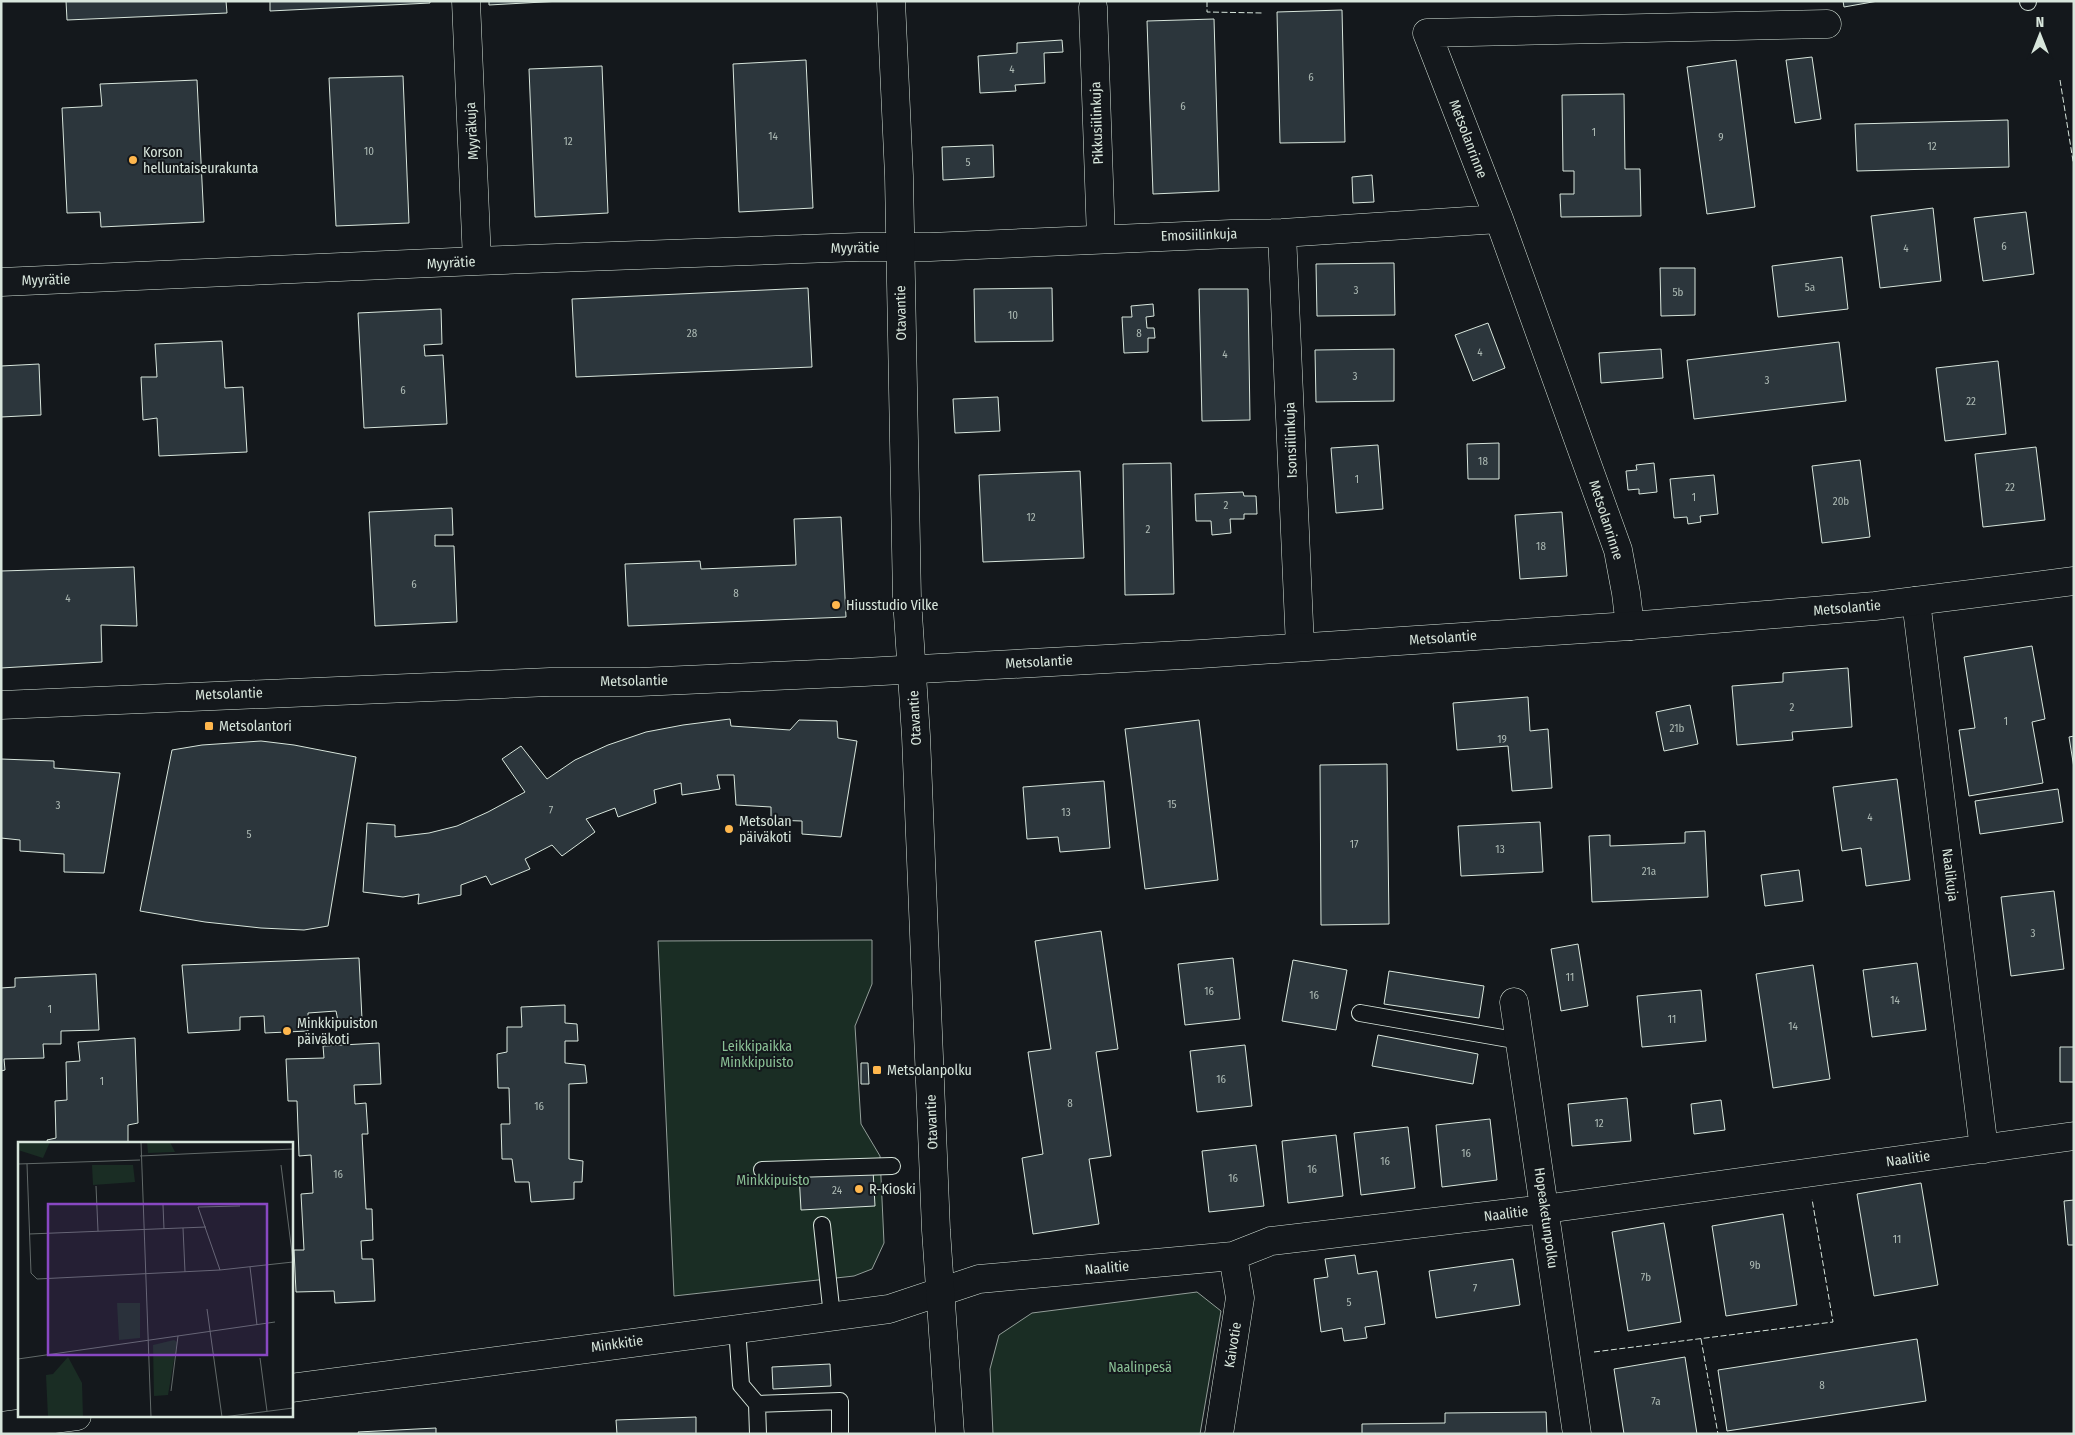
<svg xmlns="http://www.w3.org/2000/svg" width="2075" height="1435" font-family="'Fira Sans Condensed',sans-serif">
  <rect width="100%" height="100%" fill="#14181c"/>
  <path fill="#1a2d24" stroke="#939e99" d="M872,940V984L855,1026L861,1124L880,1156L884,1243L872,1269L854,1276L674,1296L658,941Z
    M1197,1292L1221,1311L1200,1434H993L990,1369L999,1335L1032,1313Z"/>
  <path fill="#2c363c" stroke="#d8e6dc" d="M66,1H226L227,13L67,20Z
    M270,1H430V3L270,11Z
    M489,1H561L489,5Z
    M1843,1H1878L1844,7Z
    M1342,10L1345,142L1280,143L1277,12Z
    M1214,19L1219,191L1153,194L1147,21Z
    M1062,40L1063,52L1044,53L1045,83L1015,85L1016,91L980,93L978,56L1017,53V43Z
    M1812,57L1821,119L1795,123L1786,60Z
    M806,60L813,208L739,212L733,64Z
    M1736,60L1755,207L1707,214L1687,67Z
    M602,66L608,213L535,217L529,69Z
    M403,76L409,223L336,226L329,78Z
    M197,80L204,222L101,227L100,212L67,213L62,108L102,106L100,84Z
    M1624,94L1625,169H1640L1641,216L1561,217L1560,194H1574V171H1563L1562,95Z
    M2008,120L2009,167L1857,171L1855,124Z
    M993,145L994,177L943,180L942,147Z
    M1372,175L1374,202L1353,203L1352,177Z
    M1933,208L1941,281L1880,288L1871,216Z
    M2026,212L2034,274L1983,281L1974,218Z
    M1842,257L1848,309L1778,317L1772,266Z
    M1394,263L1395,315L1317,316L1316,264Z
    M1660,268H1695V315L1661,316Z
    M808,288L812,367L576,377L572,299Z
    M1052,288L1053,341L975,342L974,289Z
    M1199,289H1248L1250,420L1202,421Z
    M1153,304L1154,316L1146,317L1147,328H1154L1155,338H1148V352L1124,353L1122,317H1132L1131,306Z
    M441,309L442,344L424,345L425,356L443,355L447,424L364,428L358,313Z
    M1488,323L1505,368L1473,381L1455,335Z
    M222,341L225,388L243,387L247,452L159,456L157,418L143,420L141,377H157L155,344Z
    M1839,342L1846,401L1694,419L1687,360Z
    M1394,349V401L1316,402L1315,350Z
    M1661,349L1663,378L1601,383L1599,353Z
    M1998,361L2006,434L1945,441L1936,368Z
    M39,364L41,415L1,417V366Z
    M998,397L1000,431L955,433L953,399Z
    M1499,443V479H1468L1467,444Z
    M1378,445L1383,509L1336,513L1331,448Z
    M2036,447L2045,520L1983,527L1975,454Z
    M1860,460L1870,537L1822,543L1812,466Z
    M1171,463L1174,594L1125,595L1123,464Z
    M1654,463L1657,492L1639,494V489L1628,490L1626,471L1637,470L1636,465Z
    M1080,471L1084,558L983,562L979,475Z
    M1714,475L1718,514L1700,516L1701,522L1688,524L1687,517L1674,518L1670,479Z
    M1243,492L1244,496H1256L1257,514H1244V519H1230L1231,533L1212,535L1211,521H1196L1195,494Z
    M452,508L453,535H435V546H454L457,622L375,626L369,512Z
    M1562,512L1567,576L1520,579L1515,515Z
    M841,517L846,617L628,626L625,564L700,561L701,569L796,565L794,519Z
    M134,567L137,626L101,625L102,662L1,668V571Z
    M2032,646L2045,719L2032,722L2043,783L1969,796L1959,730L1975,728L1964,657Z
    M1848,668L1852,727L1792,732L1793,740L1737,745L1732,686L1783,682V673Z
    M1528,697L1530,731L1548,729L1552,788L1512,791L1508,746L1457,750L1453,703Z
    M1690,705L1698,744L1664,751L1656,712Z
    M730,719L731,726L790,730L799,720L837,721L838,738L857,741L841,837L802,834V821L771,820V807L736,805L734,775H717L720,789L682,795L681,783L654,790L656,803L618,817L615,808L586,819L595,832L562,856L552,845L525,859L530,869L491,885L486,876L461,885V895L418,904L419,894L403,897L363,892L367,823L395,825V837L429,833L457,826L488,812L525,792L502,759L521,746L547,779L575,760L608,745L646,732L683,725Z
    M1199,720L1218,880L1145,889L1125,729Z
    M2074,736V768L2069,737Z
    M261,741L294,745L356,757L328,926L304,930L261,928L205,922L140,911L172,750L202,745Z
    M1,759L54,761V768L120,773L104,873L64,872V854L20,851V840L1,838Z
    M1387,764L1389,924L1321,925L1320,765Z
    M1897,779L1910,880L1866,886L1861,848L1842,851L1833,787Z
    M1104,781L1110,848L1060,852L1058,837L1027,839L1023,787Z
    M2058,789L2063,822L1980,834L1975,801Z
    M1540,822L1543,872L1461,876L1458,826Z
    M1705,831L1708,897L1592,902L1589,836L1610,835V846L1685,843V832Z
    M1799,870L1803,901L1765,906L1761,875Z
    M2054,891L2064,969L2011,976L2001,897Z
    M1101,931L1118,1049L1096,1052L1111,1156L1089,1159L1099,1224L1033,1234L1022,1158L1043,1154L1028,1052L1051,1049L1035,941Z
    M1578,944L1588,1006L1561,1011L1551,949Z
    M359,958L362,1019L338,1021L336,1011L308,1013V1031L265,1033L264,1016L240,1017V1030L188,1033L182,965Z
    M1233,958L1240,1019L1185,1025L1178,964Z
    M1293,960L1347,970L1336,1030L1282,1021Z
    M1917,963L1926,1030L1872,1037L1863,970Z
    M1813,965L1830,1079L1773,1088L1756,974Z
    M1389,971L1484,986L1479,1018L1384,1004Z
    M96,974L99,1030L61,1031V1044H43L44,1058L4,1059L5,1070L1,1071V988L15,987V978Z
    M1701,990L1706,1041L1642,1047L1637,996Z
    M565,1005V1023L577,1024L578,1041H565V1063L585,1065L587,1083L569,1084V1159L583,1161L582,1182H574V1199L531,1202L529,1182H515L512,1159H502L501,1124H510L509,1088H498L497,1054L507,1052V1027H522L521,1007Z
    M1378,1035L1478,1054L1473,1084L1372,1066Z
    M135,1038L138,1123L128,1125V1144H48L47,1140L56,1138L55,1101L67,1100L66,1062L80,1061L78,1042Z
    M379,1043L381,1084L354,1085L355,1104L366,1103L368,1134H362L366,1209H372L373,1240L361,1241L362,1259H373L375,1301L335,1303L334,1291L296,1292L294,1250H304L301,1194L313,1193L311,1155L299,1156L297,1101H288L286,1059L324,1058L323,1046Z
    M1245,1045L1252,1106L1197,1112L1190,1051Z
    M2060,1047H2074V1082H2060Z
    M861,1063H868L869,1084H861Z
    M1627,1098L1631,1141L1572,1146L1568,1104Z
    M1721,1100L1725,1130L1694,1134L1691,1104Z
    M1490,1119L1497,1180L1442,1187L1436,1125Z
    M1408,1127L1415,1188L1361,1195L1354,1133Z
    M1336,1135L1343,1196L1288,1203L1282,1141Z
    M1256,1145L1264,1206L1209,1212L1202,1151Z
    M873,1170L875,1206L801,1210L799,1174Z
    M1921,1183L1938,1285L1874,1296L1857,1194Z
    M2074,1200V1245H2068L2064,1201Z
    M1783,1214L1797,1305L1726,1316L1712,1226Z
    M1664,1223L1681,1322L1628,1331L1612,1232Z
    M1355,1255L1358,1274L1377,1271L1385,1324L1365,1327L1367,1338L1344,1341L1342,1328L1321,1332L1314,1279L1328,1277L1325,1259Z
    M1513,1259L1520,1305L1436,1318L1429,1271Z
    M1917,1339L1926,1401L1727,1431L1718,1370Z
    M1685,1357L1697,1434H1624L1614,1369Z
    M830,1364L831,1386L773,1389L772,1367Z
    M1546,1412L1547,1434H1335H1362V1424L1445,1423V1413Z
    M696,1417V1434H617L616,1420Z
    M436,1428V1434H359L358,1432Z"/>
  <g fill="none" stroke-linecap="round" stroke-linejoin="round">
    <defs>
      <path id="service" d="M2028,1V2
        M1360,1013L1520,1041
        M762,1170L892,1166
        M822,1225L832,1316
        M737,1328L741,1385L757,1404L758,1434
        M757,1404L840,1401V1434"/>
      <path id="minor" d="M466,1L477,261
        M1093,7L1101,239
        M1282,233L1300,647
        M1,282L477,261L859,247H930L1231,234L1282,233L1499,219
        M1916,601L1984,1149
        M1630,626L1626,593L1618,550L1499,219L1427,33L1827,24
        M1514,1002L1577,1434
        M291,1388L889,1309L979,1279L1233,1256L1271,1241L1545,1209L2074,1136
        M1,1426L77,1416
        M1219,1434L1240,1298L1233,1256"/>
      <path id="tertiary" d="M891,1L899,176L907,599L916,736L936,1230L950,1434
        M1,705L550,682H639L864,672L1200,654L1630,626L1875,606L2074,581"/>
    </defs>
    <use href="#service" stroke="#d8e6dc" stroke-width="18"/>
    <use href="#minor" stroke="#d8e6dc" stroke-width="29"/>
    <use href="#tertiary" stroke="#d8e6dc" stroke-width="29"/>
    <use href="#service" stroke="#14181c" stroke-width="16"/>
    <use href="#minor" stroke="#14181c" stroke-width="28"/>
    <use href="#tertiary" stroke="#14181c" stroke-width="28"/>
    <path stroke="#d8e6dc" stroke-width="1" stroke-dasharray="6 2.5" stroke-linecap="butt" d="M1207,1V12L1263,13
      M2060,80L2074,167
      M1701,1339L1718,1434
      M1594,1352L1833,1322L1812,1199"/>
  </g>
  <g fill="#ffb74d" stroke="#14181c" stroke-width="2">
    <circle cx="133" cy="160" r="5"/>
    <circle cx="836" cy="605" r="5"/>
    <rect x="204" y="721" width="10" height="10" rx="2.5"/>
    <circle cx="729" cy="829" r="5"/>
    <circle cx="287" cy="1031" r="5"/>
    <rect x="872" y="1065" width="10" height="10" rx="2.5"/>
    <circle cx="859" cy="1189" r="5"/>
  </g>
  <g text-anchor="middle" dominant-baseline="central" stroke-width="4" stroke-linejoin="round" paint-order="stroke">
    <g font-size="11" fill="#adbab4">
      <text x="1012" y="69">4</text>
      <text x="1311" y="77">6</text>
      <text x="1183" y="106">6</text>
      <text x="1594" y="132">1</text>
      <text x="773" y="136">14</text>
      <text x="1721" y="137">9</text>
      <text x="568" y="141">12</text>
      <text x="1932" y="146">12</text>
      <text x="369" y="151">10</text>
      <text x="968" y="162">5</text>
      <text x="2004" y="246">6</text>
      <text x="1906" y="248">4</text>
      <text x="1810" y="287">5a</text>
      <text x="1356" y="290">3</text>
      <text x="1678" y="292">5b</text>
      <text x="1013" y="315">10</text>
      <text x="692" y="333">28</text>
      <text x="1139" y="333">8</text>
      <text x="1480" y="352">4</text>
      <text x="1225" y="354">4</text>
      <text x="1355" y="376">3</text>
      <text x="1767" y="380">3</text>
      <text x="403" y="390">6</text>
      <text x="1971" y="401">22</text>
      <text x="1483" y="461">18</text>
      <text x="1357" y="479">1</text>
      <text x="2010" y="487">22</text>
      <text x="1694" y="497">1</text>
      <text x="1841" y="501">20b</text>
      <text x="1226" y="505">2</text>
      <text x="1031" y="517">12</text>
      <text x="1148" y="529">2</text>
      <text x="1541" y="546">18</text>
      <text x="414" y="584">6</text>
      <text x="736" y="593">8</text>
      <text x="68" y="598">4</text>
      <text x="1792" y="707">2</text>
      <text x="2006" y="721">1</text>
      <text x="1677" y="728">21b</text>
      <text x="1502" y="739">19</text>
      <text x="1172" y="804">15</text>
      <text x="58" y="805">3</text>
      <text x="551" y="810">7</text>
      <text x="1066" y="812">13</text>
      <text x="1870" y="817">4</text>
      <text x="249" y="834">5</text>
      <text x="1354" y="844">17</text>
      <text x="1500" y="849">13</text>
      <text x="1649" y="871">21a</text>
      <text x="2033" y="933">3</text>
      <text x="1570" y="977">11</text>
      <text x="1209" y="991">16</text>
      <text x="1314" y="995">16</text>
      <text x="1895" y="1000">14</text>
      <text x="50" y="1009">1</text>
      <text x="1672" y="1019">11</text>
      <text x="1793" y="1026">14</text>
      <text x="1221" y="1079">16</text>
      <text x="102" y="1081">1</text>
      <text x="1070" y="1103">8</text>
      <text x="539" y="1106">16</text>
      <text x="1599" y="1123">12</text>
      <text x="1466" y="1153">16</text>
      <text x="1385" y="1161">16</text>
      <text x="1312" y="1169">16</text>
      <text x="338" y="1174">16</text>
      <text x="1233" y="1178">16</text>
      <text x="837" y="1190">24</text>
      <text x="1897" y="1239">11</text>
      <text x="1755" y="1265">9b</text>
      <text x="1646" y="1277">7b</text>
      <text x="1475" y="1288">7</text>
      <text x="1349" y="1302">5</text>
      <text x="1822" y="1385">8</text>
      <text x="1656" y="1401">7a</text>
    </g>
    <g font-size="14" fill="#d8e6dc" stroke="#14181c">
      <text transform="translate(1097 123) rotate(-92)">Pikkusiilinkuja</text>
      <text transform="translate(472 131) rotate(-93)">Myyräkuja</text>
      <text transform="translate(1468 139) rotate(69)">Metsolanrinne</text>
      <text transform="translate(1199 235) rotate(-2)">Emosiilinkuja</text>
      <text transform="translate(855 248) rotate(-1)">Myyrätie</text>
      <text transform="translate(451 263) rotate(-3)">Myyrätie</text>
      <text transform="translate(46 280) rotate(-2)">Myyrätie</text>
      <text transform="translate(901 313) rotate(-91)">Otavantie</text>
      <text transform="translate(1291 440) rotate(-92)">Isonsiilinkuja</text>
      <text transform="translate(1606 520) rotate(72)">Metsolanrinne</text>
      <text transform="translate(1847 608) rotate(-5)">Metsolantie</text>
      <text transform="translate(1443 638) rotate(-4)">Metsolantie</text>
      <text transform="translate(1039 662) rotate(-3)">Metsolantie</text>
      <text transform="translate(634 681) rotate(-1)">Metsolantie</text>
      <text transform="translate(229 694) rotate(-2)">Metsolantie</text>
      <text transform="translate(915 718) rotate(-93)">Otavantie</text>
      <text transform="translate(1950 875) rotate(83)">Naalikuja</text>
      <text transform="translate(932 1122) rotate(-92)">Otavantie</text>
      <text transform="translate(1908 1159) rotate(-8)">Naalitie</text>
      <text transform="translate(1506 1214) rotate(-7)">Naalitie</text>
      <text transform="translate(1546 1218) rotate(82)">Hopeaketunpolku</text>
      <text transform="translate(1107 1268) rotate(-5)">Naalitie</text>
      <text transform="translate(617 1344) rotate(-8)">Minkkitie</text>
      <text transform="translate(1233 1345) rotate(-81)">Kaivotie</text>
    </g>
    <g font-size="14" fill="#d8e6dc" stroke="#14181c" text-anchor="start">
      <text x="143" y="152">Korson<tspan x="143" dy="16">helluntaiseurakunta</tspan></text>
      <text x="846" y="605">Hiusstudio Vilke</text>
      <text x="219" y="726">Metsolantori</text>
      <text x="739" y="821">Metsolan<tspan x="739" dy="16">päiväkoti</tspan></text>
      <text x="297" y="1023">Minkkipuiston<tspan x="297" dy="16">päiväkoti</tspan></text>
      <text x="887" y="1070">Metsolanpolku</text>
      <text x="869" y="1189">R-Kioski</text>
    </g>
    <g font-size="14" fill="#8ac095" stroke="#14181c">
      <text x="757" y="1046">Leikkipaikka<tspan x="757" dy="16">Minkkipuisto</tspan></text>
      <text x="773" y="1180">Minkkipuisto</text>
      <text x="1140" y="1367">Naalinpesä</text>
    </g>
  </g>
  <g transform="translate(18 1142)">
    <rect width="275" height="275" fill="#14181c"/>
    <path d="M0,0H32L25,16L0,8ZM129,0H152L157,10L130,11ZM74,23H115L117,40L75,43ZM99,161H122V196L101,198ZM156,198L159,200L150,253L136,254L135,203ZM50,215L64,241L65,275H30L28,233L35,232Z" fill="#1a2d24"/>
    <path fill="none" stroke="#626a69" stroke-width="1" d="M123,0L133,275M122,14L275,7M0,22L122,18M9,22L13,131L19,137L202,128L275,120M263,23L275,119M78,44L80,89M145,63L146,87M165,86L167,130M11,92L188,85M232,125L239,183M202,128L180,65L222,64M189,167L204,275M242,216L249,269M0,217L257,180M153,249L160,194M205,275L275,266"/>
    <path fill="#8948c3" fill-opacity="0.15" stroke="#8948c3" stroke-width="2.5" d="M30,62H249V213H30Z"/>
    <rect width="275" height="275" fill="none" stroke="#d8e6dc" stroke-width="2.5"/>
  </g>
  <rect width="2075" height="1435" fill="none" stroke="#d8e6dc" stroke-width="5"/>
  <g transform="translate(2040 35)" stroke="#14181c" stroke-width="4" paint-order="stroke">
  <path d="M0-4L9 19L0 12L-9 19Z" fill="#d8e6dc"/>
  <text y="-8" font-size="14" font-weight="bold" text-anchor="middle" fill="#d8e6dc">N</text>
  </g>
</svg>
